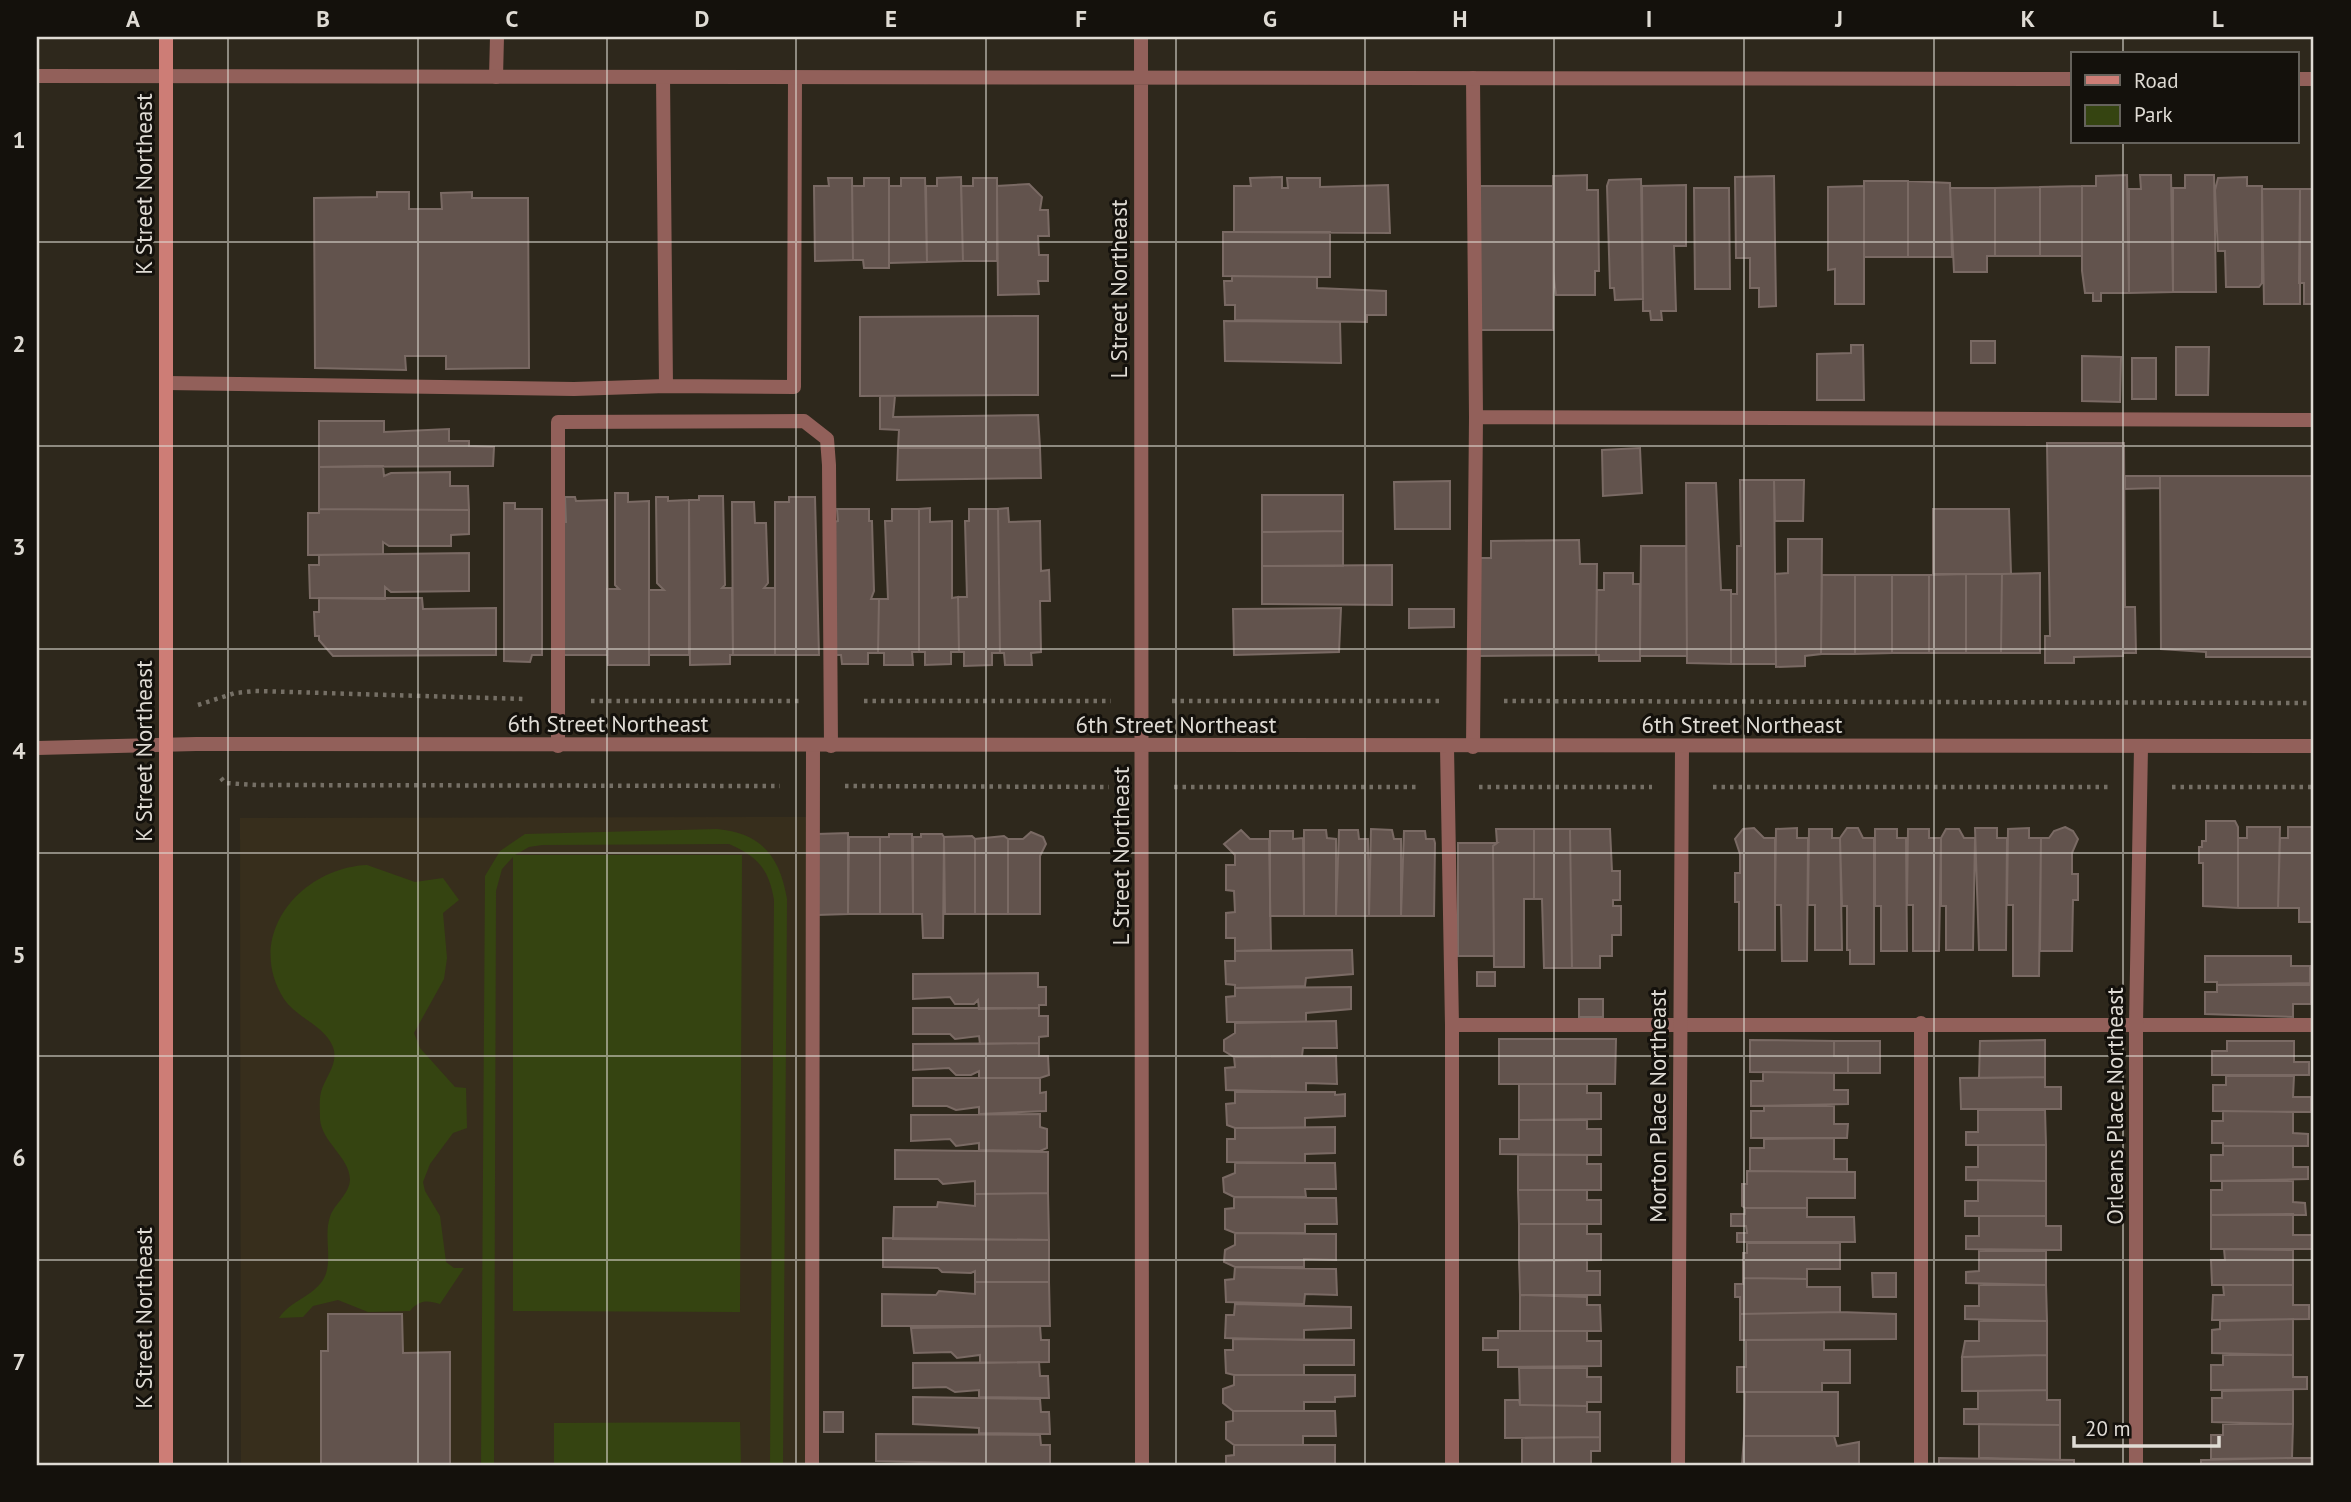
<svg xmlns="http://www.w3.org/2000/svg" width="2351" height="1502" font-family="'PT Sans',sans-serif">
  <rect width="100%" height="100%" fill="#2e281c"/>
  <path fill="#372e1c" d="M806,817V1465H241L240,818Z"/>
  <path fill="#354411" d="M717,829C762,833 780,857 787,899L783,1465H770L774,900C769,869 757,856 729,844L542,845L529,847L515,855H742L740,1312L513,1311V857L502,869L496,891L494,1465H481L485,876L500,851L525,834Z
    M367,865L415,882L443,878L459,900L443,913L447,958L444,979L414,1033L420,1048L455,1087L466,1088L467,1128L453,1133L430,1164L423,1182L425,1191L440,1216L446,1262L454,1268H464L440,1304C427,1300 419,1300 410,1311L368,1312L338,1300L313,1306L303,1317L279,1318C290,1301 312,1297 323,1280C334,1262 323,1237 330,1217C334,1204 349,1195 350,1180C350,1157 322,1143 320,1119C320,1111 319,1100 321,1092C325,1077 339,1064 333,1047C325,1026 297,1018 284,999C244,936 300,868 367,865Z
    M740,1422L741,1465H554V1423Z"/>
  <path fill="#62534d" stroke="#7a6a64" stroke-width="2" d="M1587,175V190H1598L1599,271H1595V295H1556L1553,271V176Z
    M2127,175L2129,293H2101V301H2093V293H2085L2082,271V186H2096V176Z
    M2140,175H2171L2173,292L2129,293V189H2141Z
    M2185,175H2214L2216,292H2173V188H2185Z
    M1774,176L1776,306L1759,307V288H1750V258H1736L1735,177Z
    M961,177L963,261L927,262L926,186H937V178Z
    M1282,177V188H1288L1287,178H1320V187L1388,185L1390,233L1234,232V186H1251L1250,178Z
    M2247,177V186H2262V283L2259,287H2226L2225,251H2218L2215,190L2218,178Z
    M828,178H852L853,260L815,261L814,186H829Z
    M864,178H889V268H864L863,260H853L852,186H864Z
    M901,178H925L927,262L889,263V186H901Z
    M973,178H997V261H963L961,186H973Z
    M1641,179L1643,299L1615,300L1614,288H1610L1607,186L1609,180Z
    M1864,181H1908V257H1864Z
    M1908,181L1950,183L1952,257H1908Z
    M1029,184L1042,197L1040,210H1048L1049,236H1038L1039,255H1048V281H1038L1039,294L998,295L997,186Z
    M1686,185V246H1674L1676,311H1661L1662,320H1651L1650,311H1643L1642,186Z
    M1480,186H1553V330H1480Z
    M1864,186V304H1835V269L1828,270V187Z
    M2082,186V256H2040V187Z
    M2040,187V256H1995V188Z
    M1694,188H1729L1730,289H1695Z
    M1950,188H1995V256H1987V272H1954Z
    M2262,189H2300V304H2264Z
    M2300,189H2314V304H2304V283H2299Z
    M377,192H409V209H442L441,193L472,192V198H528L529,368L446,369V356H405L406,370L315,368L314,198L377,197Z
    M1223,232H1330V277L1223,276Z
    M1232,276L1317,277V288L1386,291V315H1367V322L1235,320V305H1225L1224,281H1232Z
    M1038,316V395L860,396V317Z
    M1224,321L1340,322L1341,363L1225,361Z
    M1971,341H1995V363H1971Z
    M1851,345H1863L1864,400H1817V354L1851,353Z
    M2176,347H2209L2208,395H2176Z
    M2082,356L2121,357L2120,402L2082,401Z
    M2132,358H2156V399H2132Z
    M880,396H895L893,417L1038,415L1040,448H898L899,430L880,429Z
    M319,421H384V432L449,429V441H469V446L494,447L493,466L319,467Z
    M2047,443H2124L2125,607H2135L2136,653H2123V656L2074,657V663H2045V636H2050Z
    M898,448H1040L1041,478L897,480Z
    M1640,448L1642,493L1603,496L1602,450Z
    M383,466L384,476L391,473L450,472V486H468L469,510L319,509V467Z
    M2125,476H2160V488L2125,489Z
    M2160,476H2314V657H2206V652L2161,649Z
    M1740,480H1774L1776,664H1731V594H1737V546H1741Z
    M1774,480H1804L1803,521H1775Z
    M1450,481V529H1395L1394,482Z
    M1686,483H1716L1721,590H1731V664L1687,663Z
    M615,493H628V502L649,501V665H608L607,589H619L615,585Z
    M1262,495H1343V531L1262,532Z
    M699,496H723L725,585L722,588H732L733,655H730V664L690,665L689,500H699Z
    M565,497H575L576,501L607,500L608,655H562V522H566Z
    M656,497H668V501L689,500V655H649V590H664L657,583Z
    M789,497H815L819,655H775V502H789Z
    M732,502H754L755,523H766L768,583L764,588H775V655H733Z
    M504,503H515V509H542V655H532L530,662L504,661Z
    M930,508V522L952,521V598L958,597L959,652H951V664L925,665V652H919V509Z
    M1008,508L1009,522L1040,521L1041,571L1049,570L1050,601H1040L1041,652L1031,653L1032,665H1005L1004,653H1000L998,509Z
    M319,509L469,510V534L451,535V546H389L383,542V554L308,555V513H319Z
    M837,509H869V521H872L874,591L871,599H879L878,653H868V664H842L841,655H835L834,522L838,521Z
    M892,509H919V652H912L913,665H884V653H878L879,599H888L885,521H892Z
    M969,509H998L1000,653H992V665L964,666V652H959L958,597H967L965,521H969Z
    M1933,509H2009L2011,574H1933Z
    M1343,531V566H1262V532Z
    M1788,539H1822L1821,654L1805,656V666L1776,667L1775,574L1788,573Z
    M1579,540L1580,564H1597L1596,655L1478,656L1477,558H1491V541Z
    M1641,546H1686L1687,656H1640Z
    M469,553V591L391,592L385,587V599L310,598L309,565H319V555Z
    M1392,565V605L1262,604V566Z
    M1604,573H1633V584H1640V661H1599V655H1596L1597,590H1604Z
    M2040,573V653H2001L2002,574Z
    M1966,574V653H1929V575Z
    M1966,574H2002L2001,653H1966Z
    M1822,575H1855V654H1821Z
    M1855,575H1892V653L1855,654Z
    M1892,575H1929V653H1892Z
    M319,598H422L423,609L496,608V655L333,656L319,640V636H315L314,612H319Z
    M1341,608L1339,652L1234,655L1233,609Z
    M1409,609H1454V627L1409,628Z
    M2206,821H2235L2238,827V908L2203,906V863H2199V847H2202V841H2206Z
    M2065,827L2073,831L2078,839L2072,853V874H2078V900H2073L2072,951H2040L2041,838H2049L2054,831Z
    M2247,827H2280L2278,908H2238V838H2247Z
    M2288,827H2314V922H2299V908H2278L2280,838H2288Z
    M1754,828L1764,838H1775V950H1739V902H1735V873H1740V854L1735,839L1743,829Z
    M1797,828V838H1808L1807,961H1782L1781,905H1775L1776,829Z
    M1847,828H1858L1863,838H1874V964H1850V950H1847V906H1842L1840,838Z
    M1975,828H1997V838H2007L2006,950H1979Z
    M2029,828V838H2041L2039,976H2013V905H2007L2008,829Z
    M1371,829L1392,830L1394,839H1401V916H1369Z
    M1496,829H1534V899H1524V967H1494L1493,846L1497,843Z
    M1534,829H1570L1572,968H1544L1542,899H1534Z
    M1570,829H1610L1612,871H1620V900H1613V906H1621V935H1612V956H1600V968H1572Z
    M1809,829H1832V838H1840L1842,950H1815V905H1808Z
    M1875,829H1897V838H1906L1907,951H1881V906H1875Z
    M1908,829H1929V838H1941L1939,951H1913V905H1907Z
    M1946,829H1959L1964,838H1975L1973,950H1946V906H1941V838Z
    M1241,830L1250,839H1269L1271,950L1235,951V938H1226V913L1235,912L1234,891L1226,890V865H1235V855L1224,844Z
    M1304,830H1326L1327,838L1336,839V916H1304Z
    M1339,830H1358L1359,839H1368L1369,916H1336Z
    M1270,831H1293V839L1303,838L1304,916H1270Z
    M1404,831H1425L1426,839H1434L1435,843L1434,916H1401Z
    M1031,832L1043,837L1046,844L1040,856V914H1008V839H1023Z
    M848,833V914L817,915V834Z
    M889,834H912L913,914H880V837H889Z
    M921,834H942L944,837L943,938H923L922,914H913V837H921Z
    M972,836L975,839V914H945L944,837Z
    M1004,836L1008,839V914H975V839Z
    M849,837H880V914H848Z
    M1458,843H1497L1493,846L1494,956H1458Z
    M1352,950L1353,974L1306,978L1305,986L1235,988V985L1226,984L1225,961H1235V951Z
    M2205,956H2291V966H2310V983L2217,985V982H2205Z
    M1477,972H1495V986H1477Z
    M1038,973V987H1046V1005H1039V1008L979,1009L978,1000L974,1004H955L950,997L913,999V974Z
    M2217,985H2311V1004H2293V1017L2205,1014V992H2217Z
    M1351,987V1009L1306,1013V1022H1227L1226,997L1235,996V988Z
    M1579,999H1603V1017H1579Z
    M913,1008H1039V1016H1048V1036L1039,1037V1043L980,1044L979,1036L955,1039L950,1034H913Z
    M1336,1021L1337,1048H1303L1302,1056L1234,1057L1224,1051V1040L1235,1033V1023Z
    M1499,1039H1616L1615,1084H1499Z
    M1750,1040L1834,1041V1056H1848V1073L1750,1072Z
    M2045,1040V1077L1979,1078L1980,1041Z
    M1834,1041H1880V1073H1848V1056H1834Z
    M2227,1041H2294V1062H2309V1075H2212V1051H2227Z
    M1039,1043V1056H1048L1049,1075L1040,1078H979V1071L971,1075H956L949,1068L913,1070V1044Z
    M1336,1056L1337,1084L1306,1083V1092L1226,1090L1225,1068L1235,1067L1234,1057Z
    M1763,1072L1834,1073V1090H1848V1104L1751,1106V1081H1763Z
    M2226,1076H2294L2293,1097H2311V1112L2213,1111V1085H2226Z
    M2045,1077V1087H2061V1109H1961L1960,1078Z
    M913,1078H1040V1093L1046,1092V1111L979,1114V1107L956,1110L947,1106H913Z
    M1519,1084H1587V1093H1601V1119L1519,1120Z
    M1235,1092H1335V1095L1345,1094V1116L1305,1118V1128H1235L1227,1125L1226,1104L1235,1103Z
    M1764,1106H1834V1124H1848L1847,1138H1751V1111H1764Z
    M1978,1110H2045L2046,1145H1966V1132H1978Z
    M2223,1111L2293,1112V1133L2308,1134V1146H2223V1143H2212V1121H2223Z
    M1040,1114V1127L1047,1129V1148L1040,1151L979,1150V1143L956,1146L950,1139L911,1141V1115Z
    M1519,1120H1587V1129H1601V1155L1500,1154V1139H1519Z
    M1335,1127V1153L1305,1154V1163L1227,1162V1139H1235V1128Z
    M1834,1138V1159H1847V1172L1750,1171V1148H1764V1139Z
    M1978,1145H2046V1181L1966,1180V1167H1978Z
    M2223,1146H2293V1167H2308V1179L2211,1181V1155H2223Z
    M895,1150L1048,1152V1193L975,1194V1181L943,1184L938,1179H895Z
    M1518,1155H1587V1164H1601V1190H1518Z
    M1235,1163H1335L1336,1189H1305L1306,1197H1234L1224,1192L1223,1178L1235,1173Z
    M1747,1171L1855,1172V1198H1807V1208H1745L1742,1206V1184H1747Z
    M1978,1180L2046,1181V1216H1965V1201H1978Z
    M2222,1181H2293V1202L2305,1203L2306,1215H2211V1190H2222Z
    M1518,1190H1587V1200H1601V1224H1519Z
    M1048,1193L1049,1240L893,1239L894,1207H937L938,1202L975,1206V1194Z
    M1234,1197L1336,1198L1337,1224H1305V1233H1235L1225,1229V1209L1234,1208Z
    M1745,1208H1807V1217H1854L1855,1242H1737V1233H1747L1746,1226H1731V1214H1745Z
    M2293,1214V1235H2314V1249H2211V1215Z
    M1979,1216H2046V1226H2061V1250L1966,1249V1236H1979Z
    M1519,1224H1587V1234H1601V1260L1519,1261Z
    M1235,1233L1336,1234V1260L1304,1259V1267H1235L1224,1262L1225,1250L1235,1245Z
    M883,1238L1049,1240V1282H975V1271L971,1273L942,1272L938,1268L883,1267Z
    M1747,1243H1840V1269H1807V1279L1743,1278V1253H1747Z
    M2224,1249L2293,1250V1285H2212L2211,1260H2225Z
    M1979,1251H2046V1285L1966,1283V1272L1979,1271Z
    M1587,1260V1271H1600V1295H1520L1519,1261Z
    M1235,1267L1336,1269L1337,1295L1305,1294L1304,1304L1226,1302L1225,1280L1234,1279Z
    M1872,1273H1896V1297H1873Z
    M1743,1278L1807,1279V1287H1840V1312L1740,1314V1297H1735V1284H1743Z
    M975,1282H1049L1050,1326H882V1294L936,1295L939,1291L975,1294Z
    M1979,1285H2046L2047,1321L1965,1319V1306H1979Z
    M2223,1285H2293V1305H2309V1319L2212,1320L2213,1295H2224Z
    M1520,1295L1587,1297V1305H1600L1601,1331H1520Z
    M1235,1304L1351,1307V1328L1304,1330V1340L1225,1338L1226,1315H1234Z
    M1840,1312L1896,1314V1339L1740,1340V1314Z
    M328,1314H402L403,1353L450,1352V1465H321V1351H328Z
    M2293,1319V1355L2212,1353V1330L2220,1329V1321Z
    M1979,1321H2047V1355L1962,1357L1965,1341H1979Z
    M1040,1326L1041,1340H1049V1362L980,1363V1355L957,1358L951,1352L914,1353L911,1328Z
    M1498,1331H1587V1341H1601V1366L1498,1367V1350H1483V1338H1498Z
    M1233,1339L1354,1340V1365H1304V1375H1234L1226,1373L1225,1350H1233Z
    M1746,1340H1824V1350H1850V1383H1822V1392H1737V1367H1746Z
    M2047,1355V1390L1962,1391V1357Z
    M2223,1355H2293V1377H2307V1389L2211,1390V1365H2223Z
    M1039,1362L1040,1376H1048L1049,1398L979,1397V1390L955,1392L946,1387L913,1388V1363Z
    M1519,1368H1587V1377H1601V1402H1587V1406L1520,1405Z
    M1234,1375H1355V1396L1335,1397V1402H1304V1411H1233L1223,1403V1389L1234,1385Z
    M2047,1390V1400H2060V1425L1964,1424V1409H1978V1391Z
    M2293,1390V1424L2212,1422V1398H2222V1391Z
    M1745,1392H1838V1436H1744Z
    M913,1397L1040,1399L1041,1412H1049L1050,1434L979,1433V1428L913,1424Z
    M1505,1400H1519L1520,1405L1587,1406V1412H1600V1437L1505,1438Z
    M1233,1411H1335L1336,1436H1303V1445H1234L1226,1439V1422L1233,1421Z
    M824,1412H843V1432H824Z
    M1979,1424L2060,1425V1460L1979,1458Z
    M2223,1424H2293L2292,1458L2211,1459V1435H2223Z
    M876,1434L1040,1435L1041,1445H1050V1465L876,1461Z
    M1744,1436H1834L1837,1446L1859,1442V1465H1742Z
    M1600,1437V1451H1591V1465H1522V1438Z
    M1234,1445H1335V1465H1226V1456L1234,1455Z
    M1939,1458L2074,1460V1465H1939Z
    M2292,1458H2314V1465H2201V1460Z"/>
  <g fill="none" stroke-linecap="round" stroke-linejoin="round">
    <path stroke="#756f65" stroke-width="4.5" stroke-dasharray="3.5 5" stroke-linecap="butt" d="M591,701H799
      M864,701H1111
      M1172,701H1443
      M1504,701L2314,703
      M198,705L235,693L255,691L526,699
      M221,778L225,783L257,785L780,786
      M845,786L1109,787
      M1174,787H1417
      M1479,787H1652
      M1713,787H2110
      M2172,787H2314"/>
    <path stroke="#92605a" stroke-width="14" d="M496,77L497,37
      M663,77L666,386L794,387L795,77
      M1473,78L1476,417L1473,747
      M166,383L574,389L666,386
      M1476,417L2314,420
      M558,746V422L804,421L827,439L829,465L831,746
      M1447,747L1452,1025
      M812,1465L813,746
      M1452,1465V1025H2314
      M1921,1465V1023"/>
    <path stroke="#92605a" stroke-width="14" d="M1141,37L1142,1465
      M37,76L2073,79
      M2297,79H2314
      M1678,1465L1682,747
      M2136,1465V1024L2141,747"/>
    <path stroke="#92605a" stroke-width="14" d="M37,748L196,744L2314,746"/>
    <path stroke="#cd7d76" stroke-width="14" d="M166,1465V37"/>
  </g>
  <path fill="none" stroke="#dfdbd4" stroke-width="2" stroke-opacity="0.55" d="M228,37V1465M418,37V1465M607,37V1465M796,37V1465M986,37V1465M1176,37V1465M1365,37V1465M1554,37V1465M1744,37V1465M1934,37V1465M2123,37V54M2123,142V1465M37,242H2314M37,446H2314M37,649H2314M37,853H2314M37,1056H2314M37,1260H2314"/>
  <g text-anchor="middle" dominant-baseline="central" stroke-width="6" stroke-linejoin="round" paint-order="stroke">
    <g font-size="23" fill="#dfdbd4" stroke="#14110c">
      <text transform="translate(143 184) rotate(-90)">K Street Northeast</text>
      <text transform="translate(1118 289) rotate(-90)">L Street Northeast</text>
      <text x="608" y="723">6th Street Northeast</text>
      <text x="1176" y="724">6th Street Northeast</text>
      <text x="1742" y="724">6th Street Northeast</text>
      <text transform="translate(143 751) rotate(-90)">K Street Northeast</text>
      <text transform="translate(1120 856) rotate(-90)">L Street Northeast</text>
      <text transform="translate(1657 1106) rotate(-90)">Morton Place Northeast</text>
      <text transform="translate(2114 1106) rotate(-90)">Orleans Place Northeast</text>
      <text transform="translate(143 1318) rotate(-90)">K Street Northeast</text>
    </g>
  </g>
  <rect width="2351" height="1502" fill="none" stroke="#14110c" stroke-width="77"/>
  <rect x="2071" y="52" width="228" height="91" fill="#14110c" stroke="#65625c" stroke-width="2"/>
  <rect x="2085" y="75" width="35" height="10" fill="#cd7d76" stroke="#65625c" stroke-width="2"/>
  <text x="2134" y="88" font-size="21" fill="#dfdbd4">Road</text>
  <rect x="2085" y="105" width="35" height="21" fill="#354411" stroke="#65625c" stroke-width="2"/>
  <text x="2134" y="122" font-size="21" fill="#dfdbd4">Park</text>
  <path d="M2074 1436v10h145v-10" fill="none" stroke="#dfdbd4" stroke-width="3.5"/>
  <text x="2085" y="1436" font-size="21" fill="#dfdbd4" stroke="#14110c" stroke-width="5" paint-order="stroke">20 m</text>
  <rect x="38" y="38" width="2274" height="1426" fill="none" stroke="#dfdbd4" stroke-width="2.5"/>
  <g font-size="23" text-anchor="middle" font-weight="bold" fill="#dfdbd4">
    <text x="133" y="27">A</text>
    <text x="323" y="27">B</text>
    <text x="512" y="27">C</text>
    <text x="702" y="27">D</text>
    <text x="891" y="27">E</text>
    <text x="1081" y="27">F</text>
    <text x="1270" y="27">G</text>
    <text x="1460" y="27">H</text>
    <text x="1649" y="27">I</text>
    <text x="1839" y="27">J</text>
    <text x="2028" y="27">K</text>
    <text x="2218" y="27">L</text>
    <text x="19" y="148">1</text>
    <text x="19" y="352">2</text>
    <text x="19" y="555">3</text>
    <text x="19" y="759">4</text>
    <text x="19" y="963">5</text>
    <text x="19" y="1166">6</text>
    <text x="19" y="1370">7</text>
  </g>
</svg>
